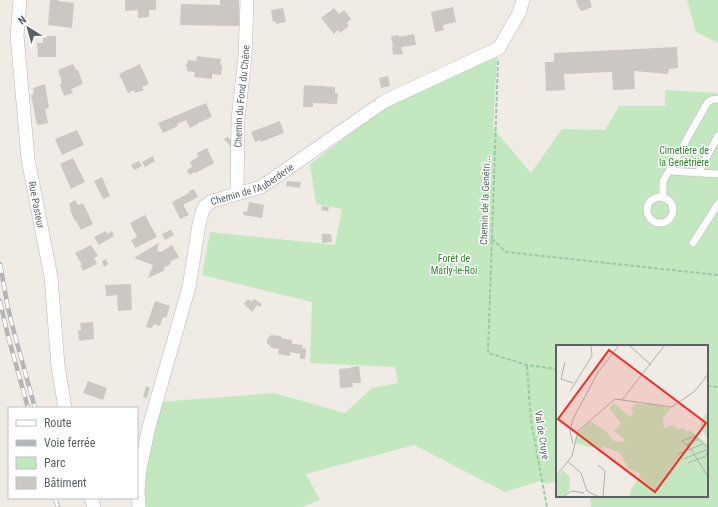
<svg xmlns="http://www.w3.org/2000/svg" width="718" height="507" font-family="'Roboto Condensed',sans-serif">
  <rect width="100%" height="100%" fill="#f0ece5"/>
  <path fill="#c3e8c0" d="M687,0H718V43L696,32Z
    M497,57L493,128L531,173L562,129L605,130L619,106H665V90L718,93V507H591L590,496H707V346H557V481L547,484L540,481L505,492L414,445L306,474L320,500L302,507H144L143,472L159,402L274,393L345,413L372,388L398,383L395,367L310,363L312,302L202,275L210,232L335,245L342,209L316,204L310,164L387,106Z"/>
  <path fill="#cbc7c2" d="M50,0H58V1L74,3L72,28L48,25Z
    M126,0H156V10H149V17L138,18V10L125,11V1Z
    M220,0H239V26L180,25L181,4L220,5Z
    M576,0H590L592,7L582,11L579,9Z
    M453,7L456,22L443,25L444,30L435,32L431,12Z
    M283,8L286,22L276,24L275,21L273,22L271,10Z
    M334,8L339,14L344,10L351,19L347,23L349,26L340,33L338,30L334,34L321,18Z
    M414,34L416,45L401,47L403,54L393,55L392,47H393L391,36L399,35V37Z
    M43,36H56V57H38L37,43H43Z
    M677,47L678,68L669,69L668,74L634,71L635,89L613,90L612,72L564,74L565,90L546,91L545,62H554V53Z
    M197,56L221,59L220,65H222L221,75L212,74V79L194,77L195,72L187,71V67H186V64H187L188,60L196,61Z
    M73,64L76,70H78L83,84L71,89L73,93L64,96L60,85L62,82L58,70Z
    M140,64L149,84L142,87L144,90L135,93L134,90L128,93L119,74Z
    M388,76L390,86L381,88L379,78Z
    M45,84L49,108L45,109L48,123L37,125L31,95L34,94L33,88Z
    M304,85L335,87V93L338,94L337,104L313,103V107H303Z
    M206,103L212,117L198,123V124L190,128L186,120L177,124L178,126L163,133L158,123Z
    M280,121L284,133L261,142L260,140L255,142L251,132Z
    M77,130L84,145L62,155L55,139Z
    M228,137L234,145L232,148L224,139Z
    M207,148L214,163L196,173L195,172L189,175L187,170L192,167L190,162L198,157L197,153Z
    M153,156L155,161L145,167L142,162Z
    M73,158L85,182L71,189L60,164Z
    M139,161L142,166L134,170L131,165Z
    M102,177L110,196L103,199L94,181Z
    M287,181L301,182L300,188L286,186Z
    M194,189L198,197L183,205L189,215L180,219L172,202L189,193L188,192Z
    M75,200L78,205L83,203L93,224L81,230L76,221H75L70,210L71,209L69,204Z
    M249,202L264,205L262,218L243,215L244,211L247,212Z
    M322,206L329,207L328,211L321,210Z
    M145,215L157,237L135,248L131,240L137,237L130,223Z
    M171,230L174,235L165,240L162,234Z
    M106,231L107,234L112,231L114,236L99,245L94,237Z
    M322,234H331L332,242L322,243Z
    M159,243L157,251L161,252L172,245L179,257L170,262L171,264L163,268L165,270L148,278L153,265L136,259L135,257Z
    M91,245L98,256L94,258L97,264L83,271L80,265H82L75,253Z
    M106,259L108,264L104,267L102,261Z
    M131,284L132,310L118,311L117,295L106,296L105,285Z
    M248,299L252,302L254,299L262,304L260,307L257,305L252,312L244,304Z
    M155,301L170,306L166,318L163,317L160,326L154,324L152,328L146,327Z
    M93,322L94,339L79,341L78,330H81L80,323Z
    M271,335L281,336V338L292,340V344L303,345L302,348L306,349L305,359H300V354L290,352V356L278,354L279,349L272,348L267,343V339Z
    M359,366L361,383H352L353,387L340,388L339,369L351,368V367Z
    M88,381L107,388L103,400L83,393Z
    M146,386L150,388L147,398L143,397Z"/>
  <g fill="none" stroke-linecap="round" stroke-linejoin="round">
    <defs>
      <path id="lane" d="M718,99L711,100L707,103L669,171L718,174
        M698,173L718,136
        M647 210a13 13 0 1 1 26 0a13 13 0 1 1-26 0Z
        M663,198V181L669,171
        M693,243L718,204"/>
      <g id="street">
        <path id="s1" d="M20,0L17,35L28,159L51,277L58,366L65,408"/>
        <path id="s2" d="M237,193L238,119L245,57L247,0"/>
        <path d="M91,498L94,507"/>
        <path id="s3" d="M139,507L138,490L140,469L149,427L189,287L199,224L202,213L205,206L212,201L261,187L385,101L499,48L519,13L523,0"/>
      </g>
    </defs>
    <use href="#lane" stroke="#b5b8bc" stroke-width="8"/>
    <use href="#street" stroke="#b5b8bc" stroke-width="14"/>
    <path stroke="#99caa4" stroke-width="2" stroke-dasharray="4 2" stroke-linecap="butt" d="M498,61L488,353L527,365L557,369
      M492,239L506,252L718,275
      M527,366L531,421L547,507
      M707,386L718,387"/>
    <use href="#lane" stroke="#fff" stroke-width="7"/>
    <use href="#street" stroke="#fff" stroke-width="13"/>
    <defs>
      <path id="rail" d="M0,264L8,308L14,332L35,408
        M0,301L8,336L28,408
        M55,498L58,507"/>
    </defs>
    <use href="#rail" stroke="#b4b5b6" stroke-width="4.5"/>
    <use href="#rail" stroke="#fff" stroke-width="3" stroke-dasharray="9" stroke-linecap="butt"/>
  </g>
  <g text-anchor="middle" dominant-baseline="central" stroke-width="3" stroke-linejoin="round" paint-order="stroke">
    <g font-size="10" fill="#5c6166" stroke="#fff">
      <text stroke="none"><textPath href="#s2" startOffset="97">Chemin du Fond du Chêne</textPath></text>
      <text stroke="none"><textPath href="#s3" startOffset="362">Chemin de l'Auberderie</textPath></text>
      <text transform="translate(485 200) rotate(-88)">Chemin de la Genétri...</text>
      <text stroke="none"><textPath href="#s1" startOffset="206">Rue Pasteur</textPath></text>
      <text transform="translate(542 435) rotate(81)">Val de Cruye</text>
    </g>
    <g font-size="10" fill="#318230" stroke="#fff">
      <text x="684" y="150">Cimetière de<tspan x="684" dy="12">la Genêtrière</tspan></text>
      <text x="454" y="258">Forêt de<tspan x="454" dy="12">Marly-le-Roi</tspan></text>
    </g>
  </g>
  <g transform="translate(556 345)">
    <rect width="152" height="152" fill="#f0ece5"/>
    <path d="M58,58L74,72L78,68L75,65L79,59H95L115,63L107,73L108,83L116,80L122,84L126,83L132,87L134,85L152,100V152H74L75,145L85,129L72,123L64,108L47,101L46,105L19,98L21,89L34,76L50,86L58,96L68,97L69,95L58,86L65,78L53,63ZM152,68V95L144,80L149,69ZM7,125L14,133L13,145L7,152H0V133Z" fill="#c3e8c0"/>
    <path fill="none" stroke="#b1b0ae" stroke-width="1" d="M73,0L95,20M9,17L5,34L17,38M14,46L36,11L35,0M66,55L109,0M17,99L14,86L17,74L41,29L63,0M130,100L143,94M152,103L139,91L126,96L135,104L152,132M122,109L147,99M128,114L152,104M11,116L25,128L31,146M132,118L150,111L152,105M42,120L49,126L47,152M0,131L16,111L22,86L59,54L116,62L139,46L152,29M31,146L43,152M7,152L15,146L28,148"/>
    <path fill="#f12c29" fill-opacity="0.15" stroke="#f12c29" stroke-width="2" d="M53,5L150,78L99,147L2,74Z"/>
    <rect width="152" height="152" fill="none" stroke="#5c6166" stroke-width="2"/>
  </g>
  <rect x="8" y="407" width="130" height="92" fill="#ffffff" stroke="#bec0c2"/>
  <rect x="16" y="420" width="20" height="6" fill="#ffffff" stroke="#bec0c2"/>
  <text x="44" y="427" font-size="12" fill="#5c6166">Route</text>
  <rect x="16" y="440" width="20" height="6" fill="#b4b5b6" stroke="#bec0c2"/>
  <text x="44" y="447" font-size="12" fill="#5c6166">Voie ferrée</text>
  <rect x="16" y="457" width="20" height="12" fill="#c3e8c0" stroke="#bec0c2"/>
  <text x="44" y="467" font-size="12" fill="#5c6166">Parc</text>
  <rect x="16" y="477" width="20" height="12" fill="#cbc7c2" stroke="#bec0c2"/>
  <text x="44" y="487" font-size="12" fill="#5c6166">Bâtiment</text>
  <g transform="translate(28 28) rotate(323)" stroke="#ffffff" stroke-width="3" paint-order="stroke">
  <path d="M0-3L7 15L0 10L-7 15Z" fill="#5c6166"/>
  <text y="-6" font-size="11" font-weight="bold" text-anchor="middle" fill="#5c6166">N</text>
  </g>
</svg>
